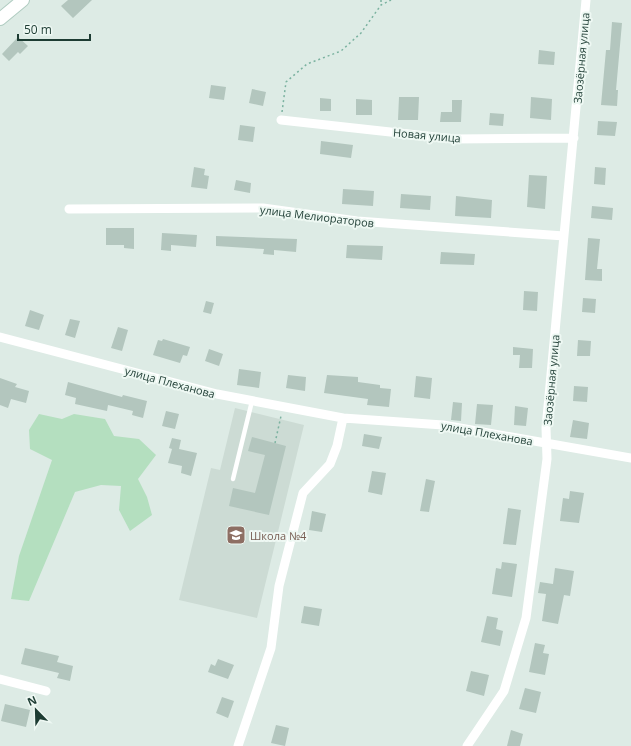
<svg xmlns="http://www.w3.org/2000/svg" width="631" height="746" font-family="'Open Sans',sans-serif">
  <rect width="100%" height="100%" fill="#ddebe5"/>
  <path fill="#ccdbd4" d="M235,408L304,425L257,618L179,600L211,468L220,470Z"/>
  <path fill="#b4dfbf" d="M39,414L62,419L74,414L105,419L114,436L139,439L156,455L138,479L147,497L152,515L130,531L119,510L121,486L101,485L75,492L29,601L11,599L19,556L52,460L30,449L29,430Z"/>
  <path fill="#b3c6be" d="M68,0H92L73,18L61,6Z
    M612,22L622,23L616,90H618L617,106L601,105L606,50H610Z
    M18,37L28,46L20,54L18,52L9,61L2,54Z
    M539,50L555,52L554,65L538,64Z
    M211,85L226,87L224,100L209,98Z
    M252,89L266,92L263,106L249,103Z
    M399,97H419L418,120H398Z
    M531,97L552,99L551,120L530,118Z
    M320,98L331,99V111H320Z
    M356,99L372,100V115H356Z
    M452,100H462L461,122H440L441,112H452Z
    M490,113L504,114L503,126L489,125Z
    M598,121L617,122L615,136L597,135Z
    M240,125L255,127L253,142L238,140Z
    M321,141L353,145L351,158L320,154Z
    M194,167L205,169L204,175L209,176L207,189L191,187Z
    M595,167L606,168L605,185L594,184Z
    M529,175L547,176L545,209L527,207Z
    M236,180L251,183L250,193L234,190Z
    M343,189L374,191L373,206L342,204Z
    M401,194L431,196L430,210L400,208Z
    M456,196L492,200L491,218L455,216Z
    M592,206L613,208L612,220L591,218Z
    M106,228H134V249L124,248V245H106Z
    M162,233L197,235L196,247L171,245V251L161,250Z
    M216,236L297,239L296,252L274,250V255L263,254L264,249L216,246Z
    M588,238L600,239L597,269H602V281L585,280Z
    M347,245L383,246L382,260L346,258Z
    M441,252L475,254L474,265L440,264Z
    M524,291L538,292L537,311L523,310Z
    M583,298L596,299L595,313L582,312Z
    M206,301L214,303L211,314L203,312Z
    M30,310L44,315L39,330L25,326Z
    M70,319L80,321L75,338L65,335Z
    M118,327L128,330L122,351L111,348Z
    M163,339L190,347L187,356L183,355L180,363L153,355L158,340L162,341Z
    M578,340L591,341L590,356H577Z
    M513,347L533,349L532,368H519L520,355H513Z
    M209,349L223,354L219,366L205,361Z
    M239,369L261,372L259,388L237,385Z
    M288,375L306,377L305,391L286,388Z
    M327,375L358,377V382L380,385V388L391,389L389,407L367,405L368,399L324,393Z
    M416,376L432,378L430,399L414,397Z
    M0,378L17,384L15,387L29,391L26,403L11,399L8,408L0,405Z
    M68,382L122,397L123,395L147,401L143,418L132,415L133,411L108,405L107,411L75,404L76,398L65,395Z
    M574,386L588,387L587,402L573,401Z
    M453,402L462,403L461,421L451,420Z
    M477,404L493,405L491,425L475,424Z
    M515,406L528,408L526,426L514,425Z
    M166,411L179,414L175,429L162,426Z
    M573,420L589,423L587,439L570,437Z
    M364,434L382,437L379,449L362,446Z
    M252,437L286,446L269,515L229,506L233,488L255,493L265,455L248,451Z
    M172,438L181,440L179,449L197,453L191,476L181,473L182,466L168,463L172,449L169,448Z
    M372,471L386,473L382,495L368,492Z
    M426,479L435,481L429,512L420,511Z
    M570,491L584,493L579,523L560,521L563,498L569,499Z
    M508,508L521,510L516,545L503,544Z
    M312,511L326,514L322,532L309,530Z
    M502,562L517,564L512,597L492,594L496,568L501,569Z
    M555,568L574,571L570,596L564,595L558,624L542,621L546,594L538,593L540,582L553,584Z
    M304,606L322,609L319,626L301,623Z
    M487,616L498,618L496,629L503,631L500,646L481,642Z
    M535,643L545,645L543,653L549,654L545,675L529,672Z
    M25,648L59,656L57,662L73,666L70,681L57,678L59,673L21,664Z
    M218,659L234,665L228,679L208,672L211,664L215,666Z
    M471,671L489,675L484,696L466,691Z
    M525,688L541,692L536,713L519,709Z
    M222,697L234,701L228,718L216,713Z
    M5,704L30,710L26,727L1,721Z
    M276,725L289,728L285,746L271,743Z
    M511,730L523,734L520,746H507Z"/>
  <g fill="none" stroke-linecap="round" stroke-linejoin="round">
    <defs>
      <path id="secondary" d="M0,19L23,0"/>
    </defs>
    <use href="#secondary" stroke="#b0ccc1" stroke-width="14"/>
    <path stroke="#7bb2a0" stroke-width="1.5" stroke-dasharray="2 3" stroke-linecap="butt" d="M381,0V5
      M282,112L286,82L307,64L341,51L361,33L381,5L391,0
      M275,443L281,416"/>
    <path stroke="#fff" stroke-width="4.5" d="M233,479L252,401"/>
    <path stroke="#fff" stroke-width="9" d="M281,120L454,139L574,138
      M69,209L263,208L357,221L564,236
      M0,337L217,394L343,418L443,425L631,458
      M0,679L46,691
      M238,746L271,648L279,586L303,493L330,464L337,446L343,418
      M467,746L504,691L526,618L547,459L546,428L586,0"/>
    <use href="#secondary" stroke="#fff" stroke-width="12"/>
  </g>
  <defs>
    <symbol id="school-square" viewBox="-11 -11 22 22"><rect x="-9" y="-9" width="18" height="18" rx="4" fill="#8d6e63" stroke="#eef8f3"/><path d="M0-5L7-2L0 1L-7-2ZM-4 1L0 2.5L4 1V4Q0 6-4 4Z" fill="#fff"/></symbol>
  </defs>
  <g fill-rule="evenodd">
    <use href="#school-square" x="225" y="524" width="22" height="22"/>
  </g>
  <g text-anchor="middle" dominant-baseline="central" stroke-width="4" stroke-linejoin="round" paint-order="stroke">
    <g font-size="11" fill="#1d3c33" stroke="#eef8f3">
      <text transform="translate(581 58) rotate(-85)">Заозёрная улица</text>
      <text transform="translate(427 135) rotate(5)">Новая улица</text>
      <text transform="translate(317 216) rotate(7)">улица Мелиораторов</text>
      <text transform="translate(551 380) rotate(-85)">Заозёрная улица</text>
      <text transform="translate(170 382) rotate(15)">улица Плеханова</text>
      <text transform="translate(487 433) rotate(10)">улица Плеханова</text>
    </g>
    <g font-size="11" fill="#785e54" stroke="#eef8f3" text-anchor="start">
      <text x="250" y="535">Школа №4</text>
    </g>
  </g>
  <g transform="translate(36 710) rotate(337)" stroke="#eef8f3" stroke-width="3" paint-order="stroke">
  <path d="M0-3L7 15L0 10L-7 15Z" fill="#1d3c33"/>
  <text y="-6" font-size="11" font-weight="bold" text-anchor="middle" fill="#1d3c33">N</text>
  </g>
  <path d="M18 34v6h72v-6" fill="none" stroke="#1d3c33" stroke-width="2"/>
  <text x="24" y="34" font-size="12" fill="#1d3c33" stroke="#eef8f3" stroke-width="3" paint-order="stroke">50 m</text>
</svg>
